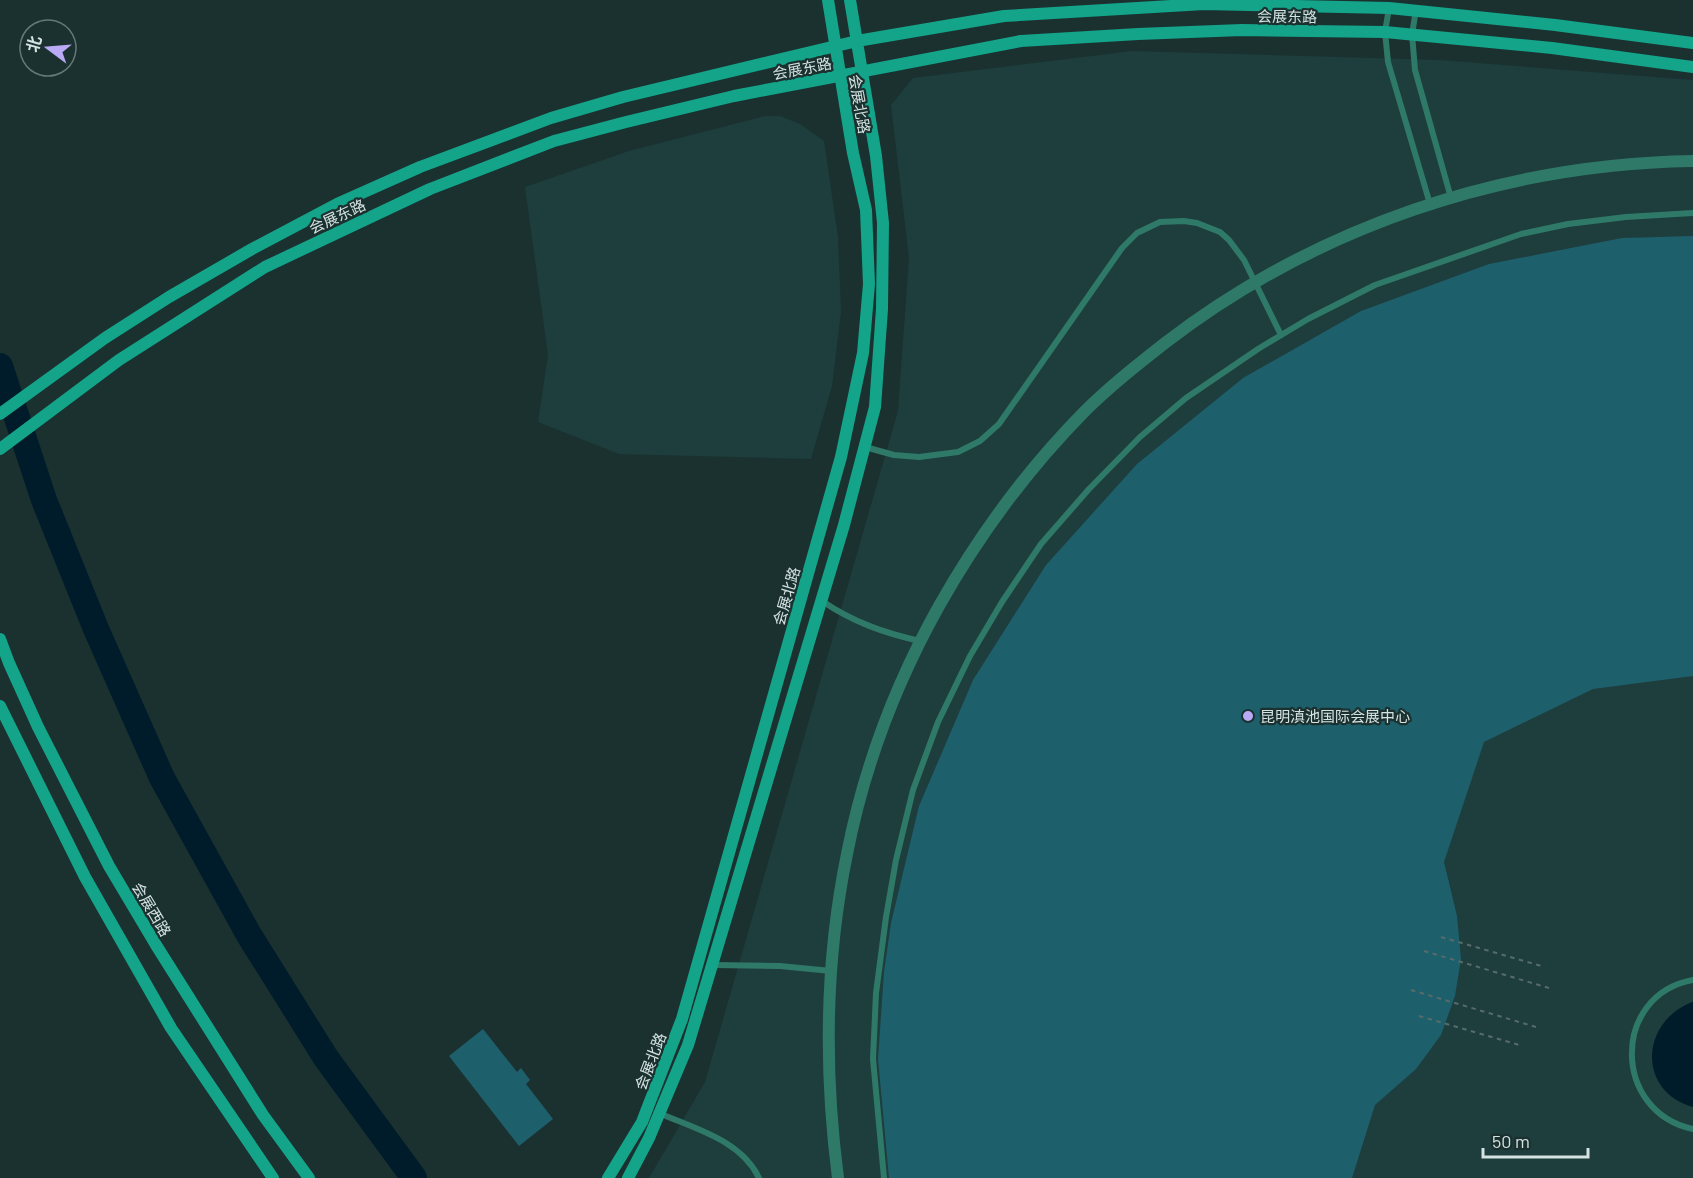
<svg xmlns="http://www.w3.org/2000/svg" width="1693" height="1178" font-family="Barlow,'Noto Sans SC',sans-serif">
  <rect width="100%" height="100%" fill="#1a3130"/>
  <path fill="#1e3d3d" d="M1132,51L1440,60L1693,80V1178H649L705,1082L898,411L909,258L891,105L913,78Z
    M765,116H780L800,124L824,141L838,237L841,312L832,386L811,459L619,454L538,422L548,355L525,187L629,151Z"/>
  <path fill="#001c2b" d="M1692,1002H1693V1107C1638,1092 1639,1023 1692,1002Z"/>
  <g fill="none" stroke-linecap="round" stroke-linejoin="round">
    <path stroke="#001c2b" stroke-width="26" d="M0,366L44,500L96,629L162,778L249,935L326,1058L414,1178"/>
  </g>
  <path fill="#1e5f6c" d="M1693,236V676L1593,689L1484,742L1444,862L1457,916L1461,959L1455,996L1441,1035L1416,1069L1375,1105L1352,1178H889L878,1059L884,972L891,923L919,806L973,680L1046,565L1137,464L1243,378L1361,311L1489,264L1622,238Z
    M483,1029L517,1072L521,1068L530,1080L526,1084L553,1119L519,1146L449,1056Z"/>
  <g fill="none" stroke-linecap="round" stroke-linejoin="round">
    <path stroke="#566b6a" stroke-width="2" stroke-dasharray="4.5 4.5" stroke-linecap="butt" d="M1441,937L1541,966
      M1424,951L1549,988
      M1411,990L1536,1027
      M1419,1016L1519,1045"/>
    <path stroke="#2f7968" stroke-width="6" d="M1389,8L1385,32L1388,62L1430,204
      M1416,10L1412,34L1415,70L1451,198
      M865,447L894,455L919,457
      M822,601C853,622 884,633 920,641
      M713,965L780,966L831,971
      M1693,980C1611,995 1612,1112 1693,1129
      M659,1113C695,1129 741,1140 759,1178
      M884,1178L873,1059L876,993L886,917L896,860L913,790L938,722L970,656L1002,602L1041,544L1089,489L1140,437L1186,398L1258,349L1308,319L1375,285L1521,234L1568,224L1626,217L1693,213"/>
    <path stroke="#2f7968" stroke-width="12" d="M838,1178C824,1070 825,961 847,854C864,767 896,683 939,606C979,535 1027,470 1084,412C1109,387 1137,365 1165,343C1316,227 1502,164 1693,161"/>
    <path stroke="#13a48a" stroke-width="12" d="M0,414L105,338L169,297L252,249L337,204L420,167L551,118L623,97L857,41L1004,16L1204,4L1389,8L1555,25L1693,43
      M0,449L119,360L265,267L430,189L554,141L626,122L734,96L1021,41L1138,34L1242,30L1385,32L1552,48L1693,67
      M0,639L9,663L38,727L109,866L156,945L263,1115L309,1178
      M0,706L85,877L171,1028L273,1178
      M608,1178L642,1122L682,1019L841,457L863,353L869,284L866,210L853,153L828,0
      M628,1178L649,1138L688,1045L844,525L875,407L882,309L883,223L876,156L850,0"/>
    <path stroke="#2f7968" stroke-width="6" d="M919,457L958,452L980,441L999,424L1122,248L1137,233L1160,222L1184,221L1197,223L1220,232L1229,240L1244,260L1281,335"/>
  </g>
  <circle fill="#baaaf6" stroke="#1a3130" stroke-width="2" cx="1248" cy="716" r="6"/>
  <g text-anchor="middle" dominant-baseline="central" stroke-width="4.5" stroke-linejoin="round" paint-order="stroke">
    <g font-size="15" fill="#d4e2e1" stroke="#1a3130">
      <text transform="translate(1287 16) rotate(1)">会展东路</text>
      <text transform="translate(802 68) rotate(-11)">会展东路</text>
      <text transform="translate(860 104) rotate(80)">会展北路</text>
      <text transform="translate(337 216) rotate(-25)">会展东路</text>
      <text transform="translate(786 596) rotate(-74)">会展北路</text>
      <text transform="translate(152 909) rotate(59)">会展西路</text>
      <text transform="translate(650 1061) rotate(-69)">会展北路</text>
    </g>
    <g font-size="15" fill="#d4e2e1" stroke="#1a3130" text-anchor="start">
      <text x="1260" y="716">昆明滇池国际会展中心</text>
    </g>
  </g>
  <g transform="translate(48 48) rotate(286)"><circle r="28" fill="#1a3130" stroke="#647877" stroke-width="1.5"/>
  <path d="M0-4.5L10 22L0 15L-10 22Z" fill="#baaaf6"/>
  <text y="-9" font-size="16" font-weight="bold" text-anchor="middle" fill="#d4e2e1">北</text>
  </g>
  <path d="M1483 1148v9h105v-9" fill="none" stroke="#d4e2e1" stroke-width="3"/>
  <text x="1492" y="1148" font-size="18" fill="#d4e2e1" stroke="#1a3130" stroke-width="4.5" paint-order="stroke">50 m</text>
</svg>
